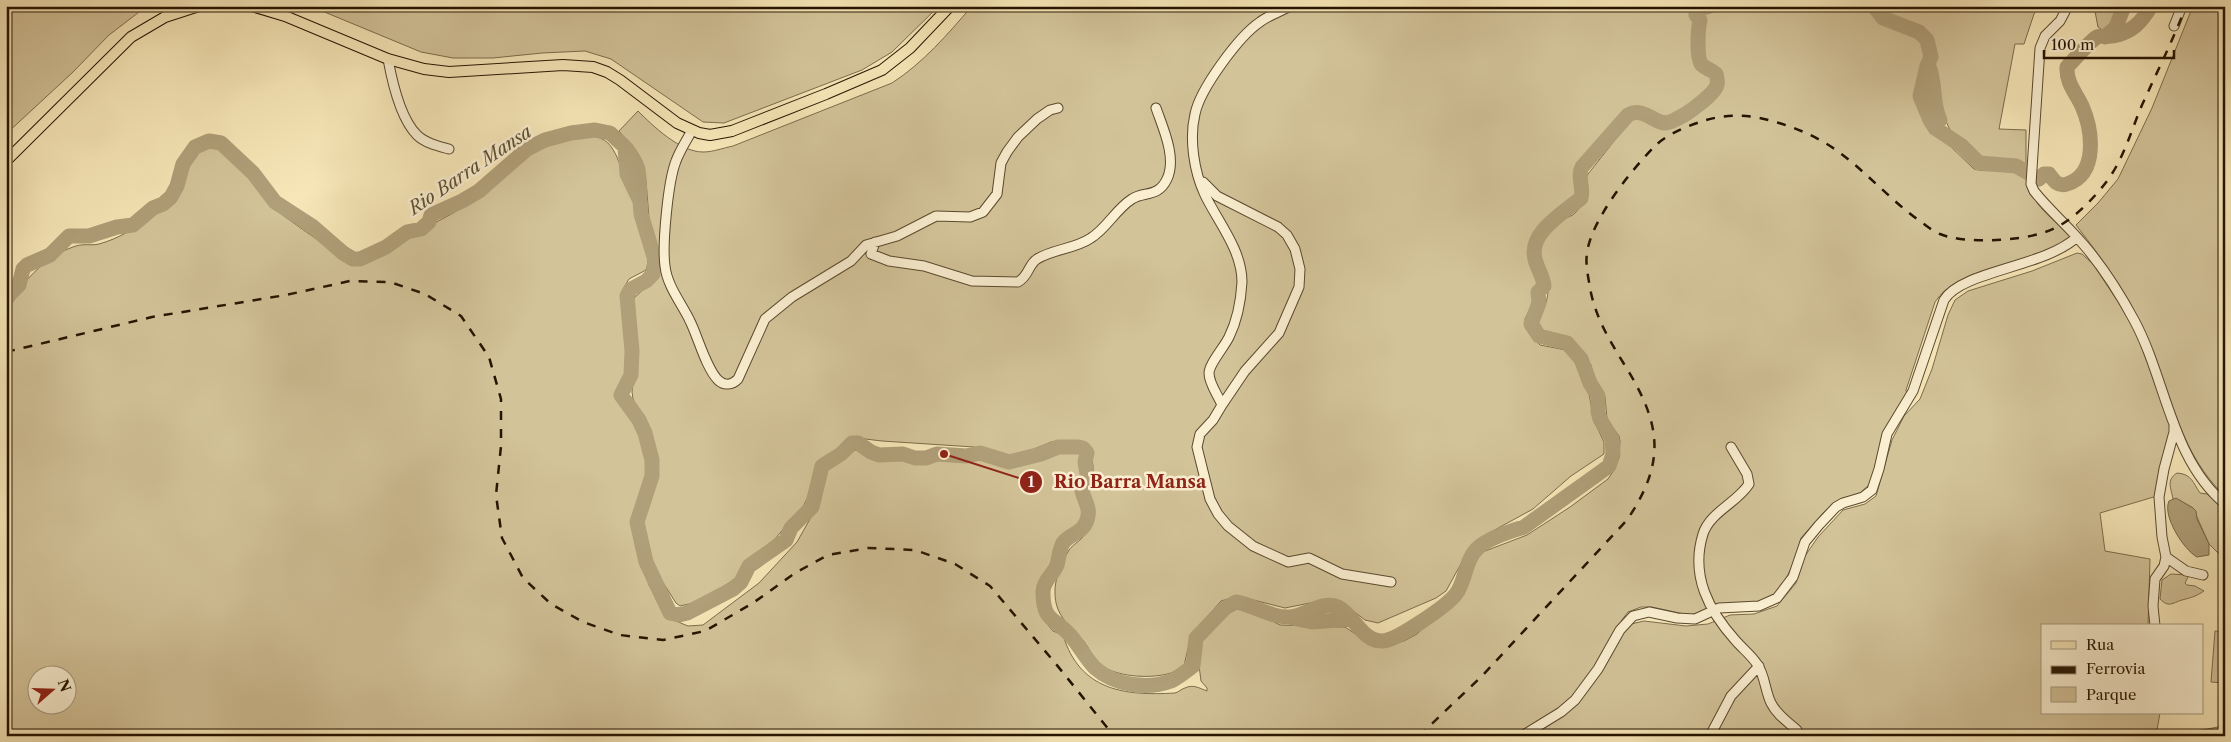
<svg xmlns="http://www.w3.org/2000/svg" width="2231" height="742" font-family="'Libre Caslon Text',serif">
  <rect width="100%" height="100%" fill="#f7e7b8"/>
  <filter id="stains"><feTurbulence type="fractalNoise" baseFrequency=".004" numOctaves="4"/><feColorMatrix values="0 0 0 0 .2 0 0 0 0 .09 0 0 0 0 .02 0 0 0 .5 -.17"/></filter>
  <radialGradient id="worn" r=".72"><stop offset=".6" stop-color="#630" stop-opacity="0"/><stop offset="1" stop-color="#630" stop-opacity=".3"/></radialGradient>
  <path fill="#d3c399" stroke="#7c6c4c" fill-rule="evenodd" d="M6,6H147L109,35L73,72L6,134Z
    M310,6H939L892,52L862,70L724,123L703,122L611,59L585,51L542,53L493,58H453L421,52Z
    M972,6H1695L1692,12L1696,22L1694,30L1695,60L1703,70L1713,78L1715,84C1708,96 1682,111 1669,117C1656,115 1644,107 1630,110C1619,112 1588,155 1580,166L1578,171V195L1551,214L1533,236L1531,262L1537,283L1534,291L1535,299L1525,319V326L1535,340L1540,345L1566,350L1574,357L1589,394L1594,421L1604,442V454L1571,476L1533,509L1480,538L1468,551L1446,591L1436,598L1378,623L1365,620L1340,601H1320L1285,608L1238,596L1221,601L1191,635L1184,666C1168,681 1118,679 1101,665C1092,658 1089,646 1081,638C1068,625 1055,614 1055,593C1054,580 1062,562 1069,550C1074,543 1083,540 1087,531C1094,519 1090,507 1089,494C1089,488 1092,485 1093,479C1095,468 1091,448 1082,441L1051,442L1027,452L1009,456L974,447L882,441L857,438L851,439L819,463L812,488L804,505L775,539L744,563L735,579L713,593L693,603L680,606L676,603L655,570L644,531L643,519L654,483L656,461L649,431L633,399L632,392L636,354L632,306L634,298L657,277L658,254L649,218L646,181L642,166L638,154L619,131L638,111C653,126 680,152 703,152C713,152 723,148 733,146L892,83C923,63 948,34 972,6Z
    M1716,6H1866L1883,22L1921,39L1927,52L1922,63L1916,94L1927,123L1936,136L1947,143L1974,169C1991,174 2011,165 2027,176C2031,207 2052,217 2073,238C2066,242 2060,246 2053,250C2018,265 1957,268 1935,302L1906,390L1907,395L1879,458L1871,483L1860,493L1835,503L1825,511L1801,538L1794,563L1782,586L1773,596L1766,600L1689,615L1652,607H1641L1628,612L1621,621L1631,624L1644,621L1686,626L1708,624L1730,615L1754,614L1777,606L1796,583L1805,556L1818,537L1843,510L1865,504L1876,496L1892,440L1904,416L1920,399L1932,369L1948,315L1955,300L1968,291L2032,271L2077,253L2082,254L2093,264L2134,326L2169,418L2170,435L2157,496L2100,513L2105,551L2150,559L2148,626H2042V713H2160L2156,736H6V311C20,284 44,257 73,247C82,243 91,246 99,244C118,239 137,227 153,216C163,208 174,200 180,190C192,170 189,133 223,150L281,214L346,260C367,266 390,251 406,240C431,223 459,212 484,194C501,182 513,165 529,153C539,145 552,142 565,140C604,130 612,139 624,176C627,185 633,195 635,204C639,223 653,253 646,270L629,279L623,289V318L629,347L627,376L617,394V399L621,407L634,419L643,442L649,465L632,525L636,547L649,585L666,616L671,619L688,626L703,625L759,583L797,542L810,519L819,496L826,470L829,466L852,451L857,450L889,459L902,457L921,462L945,458H977L995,462L1007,468L1043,458L1056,450L1078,451L1083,456L1081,464L1086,474L1079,488L1078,496L1084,517L1078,528L1060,540L1053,567L1042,580L1039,590L1041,610L1048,625L1053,631L1063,635C1080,691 1125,696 1175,693C1179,692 1181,689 1185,688C1193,684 1199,688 1207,691V688L1201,681L1197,650L1199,645L1206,631L1233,607L1247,608L1280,625L1345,627L1375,647L1404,641L1417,634L1459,595L1469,567L1480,553L1527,535L1570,507L1608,479L1614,470L1619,458L1620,441L1619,436L1607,419L1605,397L1594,378L1591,365L1576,345L1545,333L1538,322C1541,308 1548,306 1548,289C1547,274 1536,258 1541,243C1543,236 1551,225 1557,221C1563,218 1570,218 1575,213C1590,198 1582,187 1588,174L1630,121C1646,110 1655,129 1670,127C1689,125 1706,107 1719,94C1726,83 1720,74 1713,65L1705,63L1702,45L1703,16ZM38,674H68V704H38Z
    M1879,6H2039L2034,14L2024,44H2015L1999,129L2026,130V165L1985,160L1965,141L1951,132L1941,111L1939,84L1933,65V46L1928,35L1924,29L1886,15Z
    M2094,6H2122C2117,16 2118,28 2105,32L2098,27Z
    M2193,6H2225V496C2181,455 2171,395 2148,341C2131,298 2104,261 2076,225L2098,203L2118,179L2152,108Z
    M2177,473C2192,474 2193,483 2200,493L2207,494L2225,507V560L2209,544L2193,508L2179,500L2173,499C2171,488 2166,480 2177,473Z
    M2171,574L2187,575L2188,577L2185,583L2187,585L2195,586L2204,591C2197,596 2190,598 2182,600C2172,603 2169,608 2160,599L2162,580Z
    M2215,631L2225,632V683L2211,682Z
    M2225,722V736H2170L2218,727Z"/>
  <path fill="#b09f79" stroke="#786749" d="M2176,498L2193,508L2196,511L2197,519L2209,544V555L2197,557C2184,550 2162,516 2169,501Z"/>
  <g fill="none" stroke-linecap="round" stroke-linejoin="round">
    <path stroke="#b09f79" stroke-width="15" d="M1874,6L1883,18L1919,32L1927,40L1931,57L1927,66L1920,96L1930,120L1935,128L1962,146L1979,163L2016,166L2039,179L2044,174H2049C2054,181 2058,187 2067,184C2099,174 2092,129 2082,106C2076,93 2066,83 2067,67C2072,62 2091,40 2097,37C2101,35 2108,37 2113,36C2132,32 2141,23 2151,6
      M2105,37L2116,27L2124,6
      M1928,64C1937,84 1931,102 1940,120
      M626,148C642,169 638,172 640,196
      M6,300L10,294L19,285L23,269L27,265L50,255L69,236H89L117,227L133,225L153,208L163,204L171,197L177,186L183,164L195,147L209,141L221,143L253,173L275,202L312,226L343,253L353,259H360L386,247L407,232L421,229L429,222L431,215L462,201L479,191L527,149L545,140L571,133L595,130L610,133L625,147L627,174L640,201L641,214L655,260L653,274L646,281L631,289L627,296L632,351L631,375L621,395L639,420L645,433L652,460V476L637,522L646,562L670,613L679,615L687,613L733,589L741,582L749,566L786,540L791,528L812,507L822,466L841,454L852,443H858L871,452L879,455L903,454L915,458H926L937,454L966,456L980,453L1009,462L1041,454L1058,447H1078L1083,448L1087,453L1085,462L1088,480L1082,491C1084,499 1090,508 1088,516C1085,534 1070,533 1063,543C1059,550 1059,558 1057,565C1053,575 1043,581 1043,592C1043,622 1054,617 1070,635C1079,645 1085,658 1095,668C1114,685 1147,690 1171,681C1179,677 1186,671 1193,666L1196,638L1225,608L1236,602C1254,605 1271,618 1290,617C1306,616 1322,600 1338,607C1354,615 1362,642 1383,641C1397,640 1447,606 1456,594C1466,581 1465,558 1479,547C1489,538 1511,531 1524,527L1609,466L1613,454L1612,439L1600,419L1598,412V396L1590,383L1581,359L1567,343L1539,336L1531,324L1539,303L1538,292L1544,286C1543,276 1537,268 1535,259C1528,232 1565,212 1581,198C1584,188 1577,177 1582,167L1628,115C1642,107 1652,121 1664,123C1675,124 1714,96 1717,85C1718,81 1717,78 1716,74C1711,69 1706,69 1702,65C1696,58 1698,28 1700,20L1696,15V10L1710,6
      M1292,618L1312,622L1351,619"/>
    <defs>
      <path id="minor" d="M1290,6C1280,12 1269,15 1260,22C1239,36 1200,89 1195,114C1189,139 1194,172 1205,195C1218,222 1242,250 1242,282C1241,299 1237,321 1229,337C1225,346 1209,364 1209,373C1209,384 1218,395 1222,405L1213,420L1200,434L1197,447L1210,499L1218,514L1228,526L1253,546L1288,562L1309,558L1342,574L1391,582
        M2068,6L2060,21L2045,36L2040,48L2031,184L2034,191C2049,210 2068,226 2083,244C2103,267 2120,294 2134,320C2166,379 2171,459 2225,504
        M2174,26L2182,6
        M388,59C392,81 400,118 417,135C425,143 438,146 449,149
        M692,130C687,140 680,150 676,161C668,181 662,245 665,266C667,286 682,304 690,321C698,337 706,368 718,380C724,386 732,385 738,379L765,319L792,297L851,261L866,245L897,236L936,216L970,217L983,212L997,194L1001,163L1007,152L1018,137L1037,119L1050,110L1058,108
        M1203,182L1217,196L1278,227L1287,235L1295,249L1300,269L1299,287L1279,333L1245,371L1222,405
        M875,242L871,254L889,261L924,266L972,281L1018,282C1029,276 1028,265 1037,259C1053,249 1075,249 1091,238C1107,228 1116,209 1132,199C1144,191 1158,198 1167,179C1177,158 1163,128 1156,108
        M1731,447L1747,474L1749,484C1737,503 1710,512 1703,534C1690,576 1709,611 1736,641C1743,649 1751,655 1757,664C1765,675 1765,691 1771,703C1777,715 1788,722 1797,730
        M2166,557L2186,571L2203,575
        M2155,626L2153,606L2155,579L2164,566L2166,557L2162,537L2159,497L2164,469L2174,432V426
        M1712,732L1731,696L1759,666
        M1522,736L1561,712L1575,700L1598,669L1620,630L1633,616L1649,612L1677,618L1695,619L1719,608L1759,606L1777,598L1793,577L1805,542L1819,525L1836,507L1843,503L1863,497L1872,490L1879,469L1887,434L1913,391L1944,300C1961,271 2045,267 2077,237"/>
      <path id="major" d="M252,6L285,16L388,59L424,69L449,72L563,65L593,67L607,72L620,80L677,123L699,133L710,135L732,131L826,94L882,70L910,48L950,6
        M6,161L131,37L165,17L199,6"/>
    </defs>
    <use href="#minor" stroke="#5a492e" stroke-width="11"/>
    <use href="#major" stroke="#251400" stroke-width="12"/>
    <use href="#minor" stroke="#faefd1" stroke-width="9"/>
    <use href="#major" stroke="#f7e7b8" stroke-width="10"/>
    <path stroke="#251400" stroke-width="2.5" stroke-dasharray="9 9" stroke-linecap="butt" d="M6,352L152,317L286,295L350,281L390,282L425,294L461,316L489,357L501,399V446L496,495L502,538L523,578L551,604L583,622L620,635L663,640L705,631L753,603L795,573L828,555L868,548L915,550L955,564L990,586L1056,664L1114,736
      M1419,736L1482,676L1627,520C1667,461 1661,423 1624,364C1610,341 1597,320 1591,293C1589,280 1585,266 1587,253C1591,220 1632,169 1656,145C1669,133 1690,125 1706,120C1731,113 1754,115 1779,123C1802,130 1824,140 1844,156C1871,177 1893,202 1921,222C1927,226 1934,232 1940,234C1966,245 2033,241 2057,227C2076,217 2094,198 2107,181C2124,158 2131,131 2142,105C2157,72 2173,40 2186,6"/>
  </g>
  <g text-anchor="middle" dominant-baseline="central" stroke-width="5" stroke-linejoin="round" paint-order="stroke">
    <g font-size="18" font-style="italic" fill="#5d4c30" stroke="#faefd1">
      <text transform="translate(470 170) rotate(-34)">Rio Barra Mansa</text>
    </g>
  </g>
  <path fill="none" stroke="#8f2418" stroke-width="2" d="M944 454L1031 482"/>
  <g fill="#8f2418" stroke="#faefd1" stroke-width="2">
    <circle cx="944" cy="454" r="5"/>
    <circle cx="1031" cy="482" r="12"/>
  </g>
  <g font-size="15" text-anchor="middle" font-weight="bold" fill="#fff">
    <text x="1031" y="487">1</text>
  </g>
  <g font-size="18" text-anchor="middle" font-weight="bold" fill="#8f2418" stroke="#faefd1" stroke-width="5" stroke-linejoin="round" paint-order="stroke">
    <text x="1130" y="488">Rio Barra Mansa</text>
  </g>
  <rect width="2231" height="742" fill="none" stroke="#f7e7b8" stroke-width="25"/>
  <rect x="8" y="8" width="2216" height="727" fill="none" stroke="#251400" stroke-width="2.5"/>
  <rect x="12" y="12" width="2206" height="717" fill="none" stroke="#251400"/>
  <rect x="2041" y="624" width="162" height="90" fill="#faefd1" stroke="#a5977d"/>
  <rect x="2051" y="641" width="25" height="8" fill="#f7e7b8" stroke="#a5977d"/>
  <text x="2086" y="650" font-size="15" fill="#251400">Rua</text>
  <rect x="2051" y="666" width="25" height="8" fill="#251400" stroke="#a5977d"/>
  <text x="2086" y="674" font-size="15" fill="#251400">Ferrovia</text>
  <rect x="2051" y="687" width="25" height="15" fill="#d3c399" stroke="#a5977d"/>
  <text x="2086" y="700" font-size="15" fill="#251400">Parque</text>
  <g transform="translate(52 690) rotate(70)"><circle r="24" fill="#faefd1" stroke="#a5977d"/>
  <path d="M0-4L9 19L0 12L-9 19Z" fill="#8f2418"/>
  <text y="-8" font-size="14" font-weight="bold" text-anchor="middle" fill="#251400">N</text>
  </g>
  <path d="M2044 50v8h130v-8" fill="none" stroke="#251400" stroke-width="2.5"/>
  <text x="2051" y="50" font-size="15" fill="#251400" stroke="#faefd1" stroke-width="4" paint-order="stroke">100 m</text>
  <rect width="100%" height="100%" filter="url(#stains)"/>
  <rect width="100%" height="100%" fill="url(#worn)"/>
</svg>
